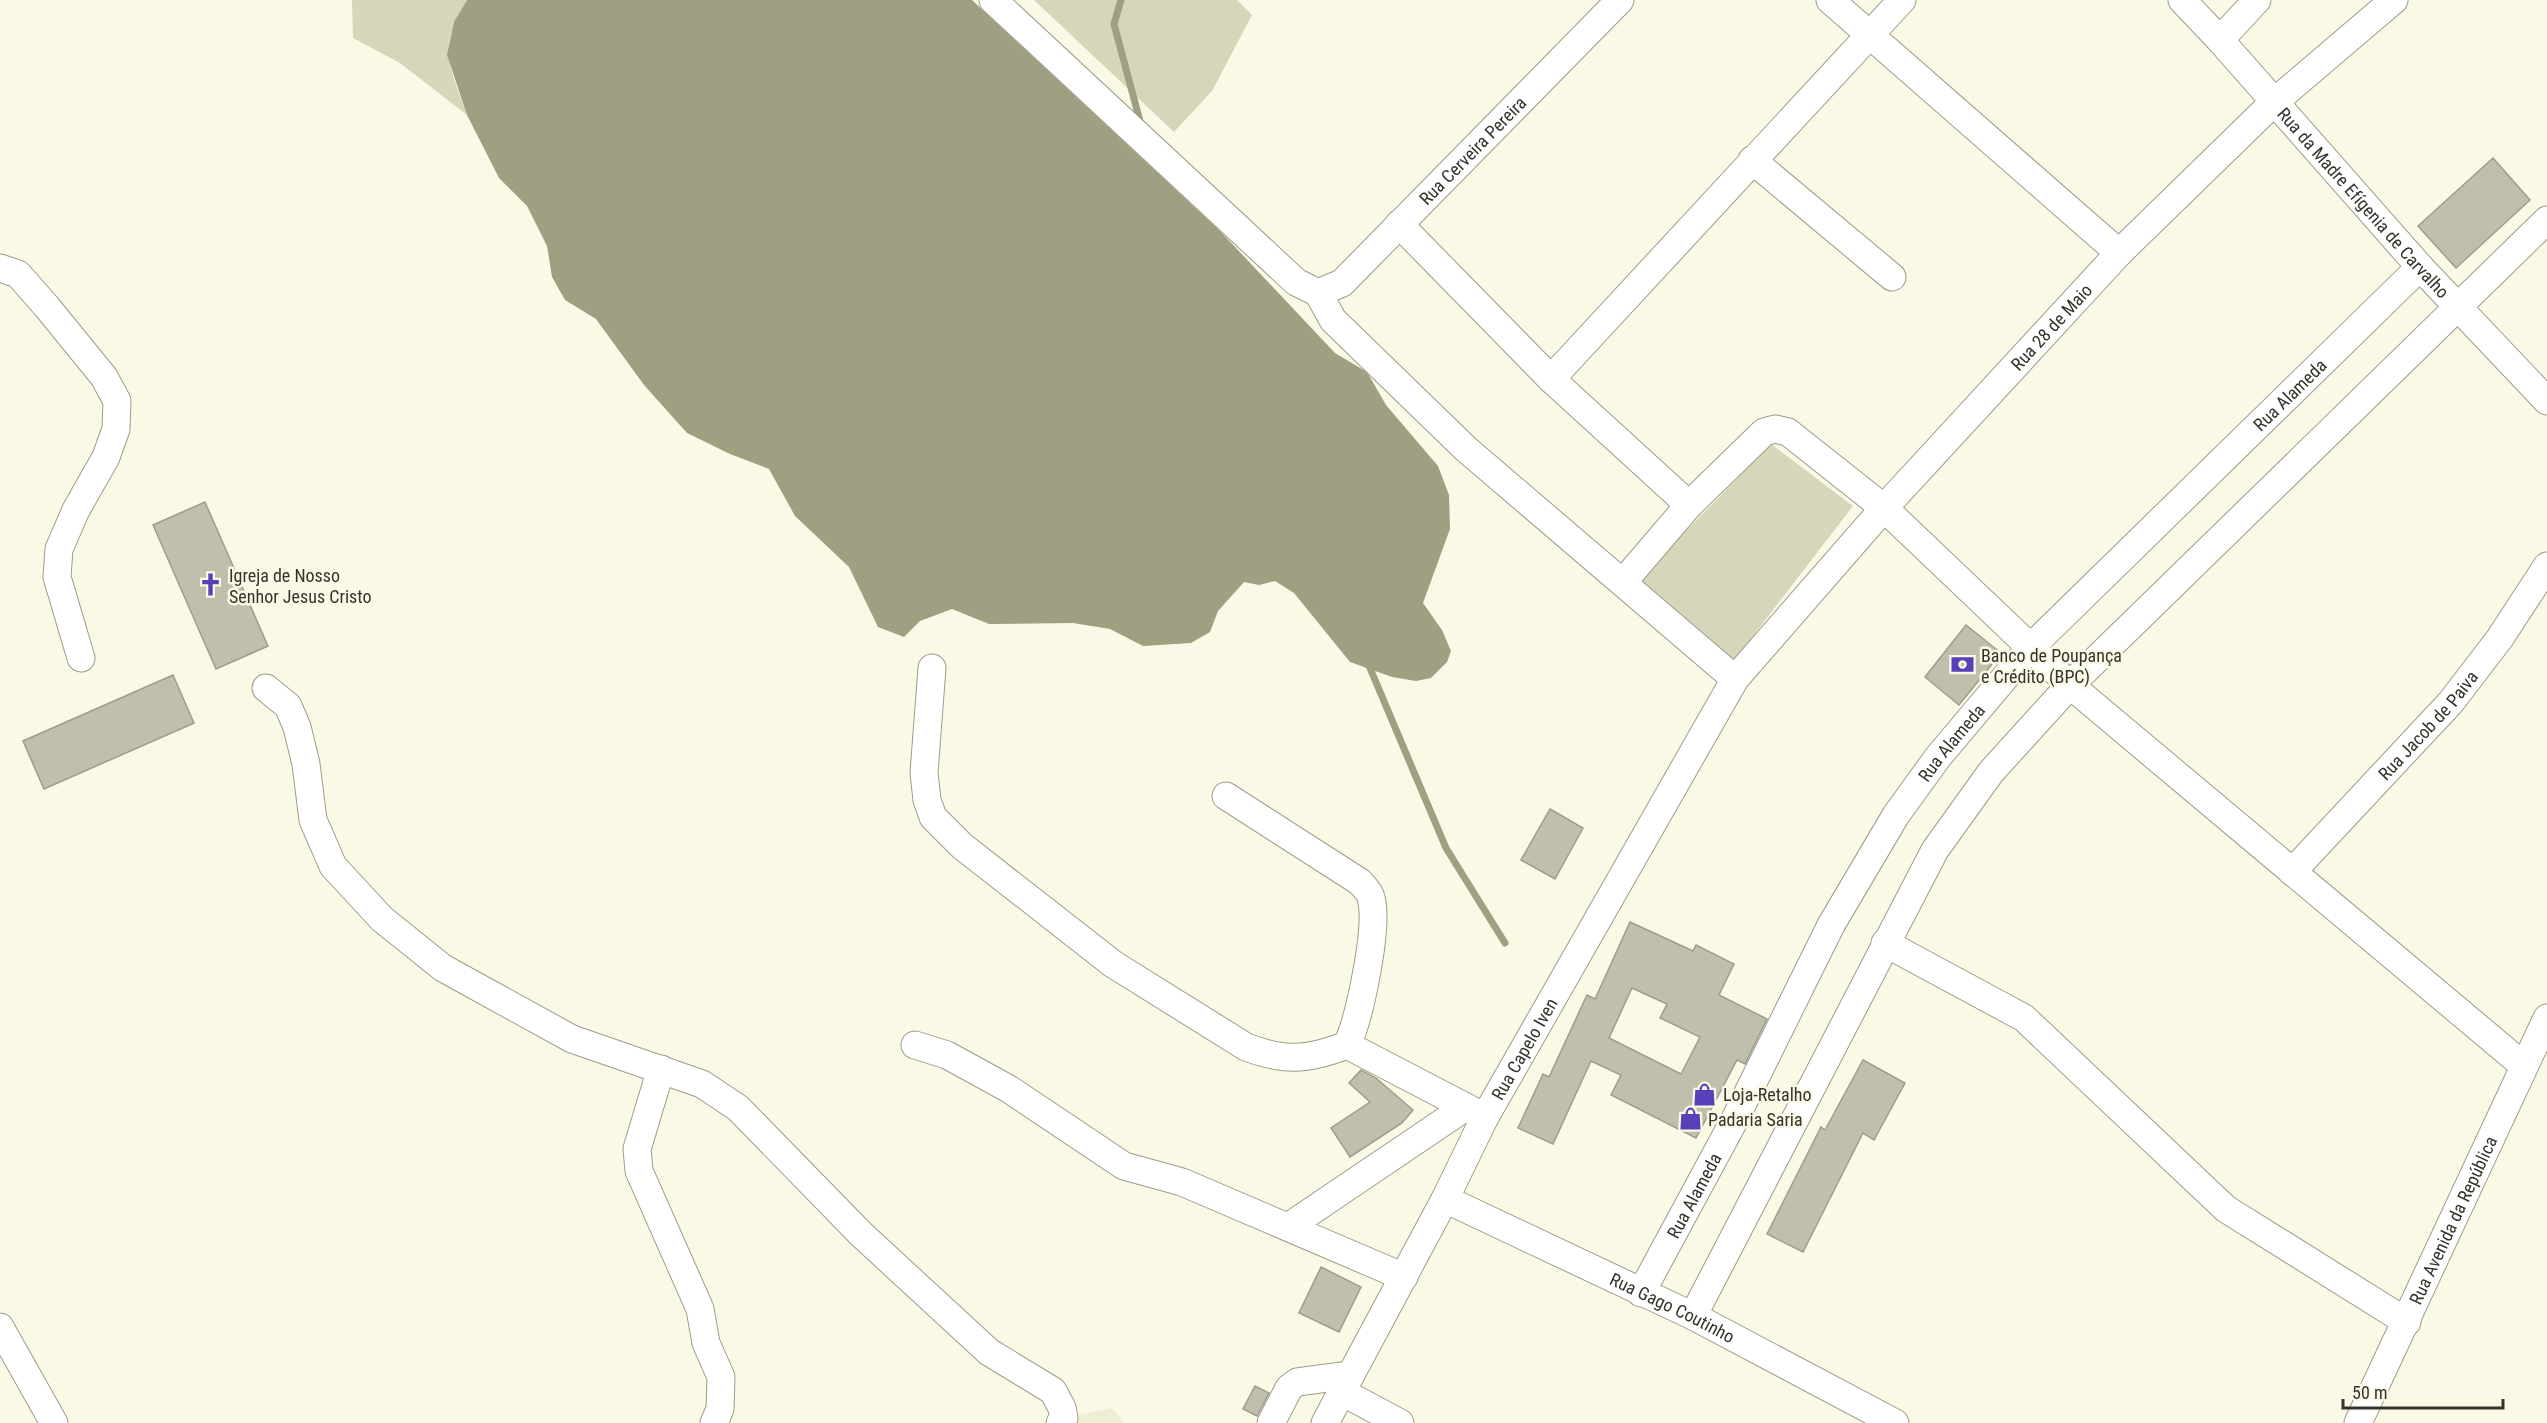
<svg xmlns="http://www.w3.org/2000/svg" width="2547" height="1423" font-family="'Roboto Condensed',sans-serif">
  <rect width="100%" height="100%" fill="#faf9e6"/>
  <path fill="#eeeed3" d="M1112,1408L1124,1423H1060L1064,1418Z"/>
  <path fill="#d7d6ba" d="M352,0H467C437,50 449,64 467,115L400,63L353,38Z
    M1034,0H1237L1252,15L1212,91L1174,132Z
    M1771,444L1853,506L1733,662L1637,581Z"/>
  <path fill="#a09f82" d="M467,0H972L1220,231L1335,353L1367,372L1386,405L1438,466L1449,495L1450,529L1423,603L1442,630L1451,651L1447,662L1431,678L1416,681L1392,677L1350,662L1294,593L1275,581L1259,585L1244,582L1218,611L1210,632L1191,643L1143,646L1110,629L1073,623L989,624L952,609L920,621L904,637L878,627L849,567L795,516L769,469L730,454L687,433L644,385L596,319L565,300L552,277L547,246L527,206L499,178L467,115L447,55L454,22Z"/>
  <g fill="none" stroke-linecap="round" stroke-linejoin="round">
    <path stroke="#a09f82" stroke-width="7" d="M1121,0L1114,24L1141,125
      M1367,661L1446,848L1505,943"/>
  </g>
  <path fill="#bfbfac" stroke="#9e9d8b" stroke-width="1.5" fill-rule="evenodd" d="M2493,158L2530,200L2456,268L2418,226Z
    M205,502L268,646L216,669L153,525Z
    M1966,625L2001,653L1959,705L1925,677Z
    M173,675L194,723L44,789L23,741Z
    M1550,809L1583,828L1555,879L1521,860Z
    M1630,922L1693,951L1696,945L1734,964L1719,995L1767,1019L1745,1064L1737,1060L1696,1138L1611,1095L1621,1075L1591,1061L1553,1144L1518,1128L1543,1074L1549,1077L1587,995L1595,999ZM1632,988L1667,1004L1660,1018L1700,1037L1681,1074L1609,1038Z
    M1863,1060L1905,1083L1874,1140L1863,1133L1803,1252L1767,1234L1821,1127L1825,1130Z
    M1361,1070L1376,1078L1413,1110L1402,1123L1350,1157L1331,1128L1370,1102L1349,1083Z
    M1321,1267L1361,1287L1339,1332L1299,1313Z
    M1255,1386L1269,1393L1257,1416L1243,1409Z"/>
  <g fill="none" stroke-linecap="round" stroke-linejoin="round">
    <defs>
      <g id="minor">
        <path d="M993,0L1296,282L1318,293L1333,320L1466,449L1735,679"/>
        <path d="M1830,0L2119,253"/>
        <path id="s1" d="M2182,0L2220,40L2420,267L2547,401"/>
        <path d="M2220,40L2257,0"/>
        <path d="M1752,160L1892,277"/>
        <path d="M1399,224L1551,379L1689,505"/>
        <path d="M0,268L18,274L47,307L104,377L117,401L116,429L106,457L76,510L59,549L57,577L81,658"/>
        <path id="s2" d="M1318,293L1342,283L1620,0"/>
        <path d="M1551,379L1902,0"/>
        <path d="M1624,581L1689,505L1764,432L1775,429L1788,432L1884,508L2070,685L2524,1066"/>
        <path d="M932,668L924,773L927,800L933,817L962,846L1113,964L1246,1047C1286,1062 1308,1060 1347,1045L1485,1117"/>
        <path d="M266,688L288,706L297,727L306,764L313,820L333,866L382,919L443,968L572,1039L702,1084L738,1108L861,1234L989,1352L1053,1391L1062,1408L1064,1418L1060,1423"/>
        <path d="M1226,796L1360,882C1364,887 1370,892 1371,898C1379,926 1360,1017 1347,1045"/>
        <path id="s3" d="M2292,872L2451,702L2500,638L2547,566"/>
        <path d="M1885,943L2024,1018L2226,1209L2407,1322"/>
        <path d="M915,1045L947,1055L1009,1089L1124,1166L1182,1182L1404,1277"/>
        <path d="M661,1069L637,1149L639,1171L700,1309L706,1343L721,1377L720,1409L714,1423"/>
        <path id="s4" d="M1445,1199L1693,1316L1895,1423"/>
        <path d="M1288,1227L1464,1108"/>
        <path id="s5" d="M1641,1293L1735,1119L1831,925L1896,815L1938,757L2029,649L2420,267"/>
        <path d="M1693,1316L1935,850L1991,772L2070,685L2547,220"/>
        <path d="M0,1327L54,1423"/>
        <path d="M1342,1392L1400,1423"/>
        <path d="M1271,1423L1289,1388L1297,1382L1350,1375"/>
        <path id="s6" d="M1325,1423L1445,1199L1485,1117L1735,679L1884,508L2119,253L2273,103L2394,0"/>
        <path id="s7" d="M2358,1423L2547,1018"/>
      </g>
    </defs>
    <use href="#minor" stroke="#9d9c8b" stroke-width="29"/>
    <use href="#minor" stroke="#fff" stroke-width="27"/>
  </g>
  <defs>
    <symbol id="church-bare" viewBox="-9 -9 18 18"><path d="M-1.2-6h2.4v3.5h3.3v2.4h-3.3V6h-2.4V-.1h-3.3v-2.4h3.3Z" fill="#5740b8" stroke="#faf9e6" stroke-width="2.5" paint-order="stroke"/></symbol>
    <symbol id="bank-bare" viewBox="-9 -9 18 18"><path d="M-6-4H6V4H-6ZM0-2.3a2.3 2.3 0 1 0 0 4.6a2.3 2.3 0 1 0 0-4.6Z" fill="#5740b8" stroke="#faf9e6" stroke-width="2.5" paint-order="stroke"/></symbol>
    <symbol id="shop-bare" viewBox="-9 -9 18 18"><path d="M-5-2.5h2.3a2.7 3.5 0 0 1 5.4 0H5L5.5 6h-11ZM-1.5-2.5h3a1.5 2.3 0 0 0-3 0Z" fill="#5740b8" stroke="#faf9e6" stroke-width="2.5" paint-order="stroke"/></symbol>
  </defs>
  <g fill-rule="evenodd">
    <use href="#church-bare" x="194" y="568" width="33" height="33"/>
    <use href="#bank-bare" x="1946" y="648" width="33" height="33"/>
    <use href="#shop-bare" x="1688" y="1078" width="33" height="33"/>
    <use href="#shop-bare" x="1674" y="1102" width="33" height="33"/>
  </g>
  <g text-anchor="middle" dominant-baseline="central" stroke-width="5" stroke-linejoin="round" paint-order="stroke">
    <g font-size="18" fill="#34342c" stroke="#faf9e6">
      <text stroke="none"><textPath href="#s2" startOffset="212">Rua Cerveira Pereira</textPath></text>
      <text stroke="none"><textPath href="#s1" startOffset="272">Rua da Madre Efígenia de Carvalho</textPath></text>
      <text stroke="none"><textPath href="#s6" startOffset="1323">Rua 28 de Maio</textPath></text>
      <text stroke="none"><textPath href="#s5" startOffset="1119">Rua Alameda</textPath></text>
      <text stroke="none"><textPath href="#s3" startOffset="200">Rua Jacob de Paiva</textPath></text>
      <text stroke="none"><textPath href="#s5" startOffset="633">Rua Alameda</textPath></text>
      <text stroke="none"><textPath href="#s6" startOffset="424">Rua Capelo Iven</textPath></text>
      <text stroke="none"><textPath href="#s5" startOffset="111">Rua Alameda</textPath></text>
      <text stroke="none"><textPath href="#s7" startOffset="224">Rua Avenida da República</textPath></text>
      <text stroke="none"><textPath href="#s4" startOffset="252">Rua Gago Coutinho</textPath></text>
    </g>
    <g font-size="18" fill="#34342c" stroke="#faf9e6" text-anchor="start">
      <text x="229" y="575">Igreja de Nosso<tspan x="229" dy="21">Senhor Jesus Cristo</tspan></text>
      <text x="1981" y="655">Banco de Poupança<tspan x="1981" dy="21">e Crédito (BPC)</tspan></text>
      <text x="1723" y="1094">Loja-Retalho</text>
      <text x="1708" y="1119">Padaria Saria</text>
    </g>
  </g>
  <path d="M2343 1399v9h160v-9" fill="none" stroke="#34342c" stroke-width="3"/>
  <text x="2352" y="1399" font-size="18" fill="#34342c" stroke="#faf9e6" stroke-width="4.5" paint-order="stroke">50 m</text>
</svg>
